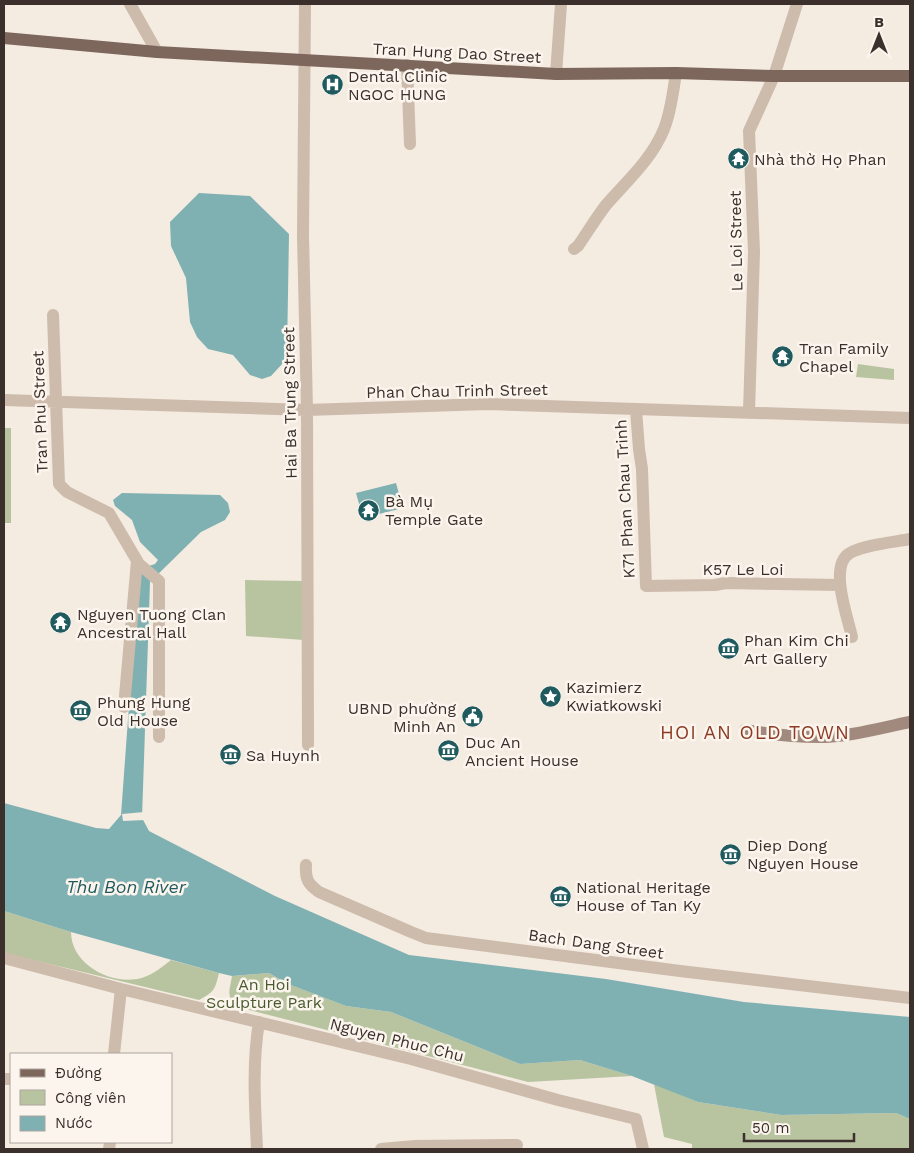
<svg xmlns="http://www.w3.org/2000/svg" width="914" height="1153" font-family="'Work Sans',sans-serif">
  <rect width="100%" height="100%" fill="#f4ebe1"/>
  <path fill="#b8c4a0" d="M858,364L894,369V380L856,377Z
    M4,428H11V523H4Z
    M245,580L303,581L304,640L246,636Z
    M4,911L71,932C71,963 108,984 137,979C150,977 161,968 171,960L219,973C215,990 214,992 199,1000L4,953Z
    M269,973L288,984L346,1006L391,1012L520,1064L580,1060L632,1076L528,1082L238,1007C225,996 230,990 232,976Z
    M654,1084L698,1102L781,1115L896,1113L910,1119V1149H692V1144L664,1137Z"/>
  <path fill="#7fb0b2" d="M199,193L250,196L289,234L287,353L283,363L271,376L262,379L250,375L233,355L208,349L197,337L190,322L186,278L171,246L170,222Z
    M396,483L403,508L363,518L356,493Z
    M122,493L220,495L228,503L230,512L225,520L201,532L150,582L142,818L149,831L275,896L409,955L606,979L744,1002L910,1017V1119L896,1113L781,1115L698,1102L632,1076L580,1060L520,1064L391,1012L346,1006L288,984L269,973L232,976L219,973L71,932L4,911V803L96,828L109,829L121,815L139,569L155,564L158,560L140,542L132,520L115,506L113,500Z"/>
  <path fill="#f4ebe1" d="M144,812L145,820L123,821L122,814Z"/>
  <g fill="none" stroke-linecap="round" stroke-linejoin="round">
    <path stroke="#cdbbac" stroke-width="12" d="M130,4L157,52
      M407,65L410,144
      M556,74L561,4
      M574,249L578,246C587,233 596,218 606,205C627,181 652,159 664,129C671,112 673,92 676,73
      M53,315L59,484L67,492L109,513L139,564L159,581V737
      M4,400L307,410L487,404L910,418
      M307,410L308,745
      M636,410L639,449L642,469L646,586L715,585L726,583L840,585
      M749,412L754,252L749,131L774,76
      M852,637C848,618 828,565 850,553C863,545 895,542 910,539
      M124,707L137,561
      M4,958L121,989L411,1059L558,1100L636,1119L643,1149
      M114,1054L121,989
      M4,1079H11
      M109,1149L110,1142
      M257,1149C255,1107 252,1064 259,1022
      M381,1149L415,1146L517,1145"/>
    <path stroke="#cdbbac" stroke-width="12" d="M305,4L303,235L307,410
      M774,76L797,4
      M306,865C305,879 308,884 319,892L411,932L426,938L680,971L910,998"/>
    <path stroke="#a18a7d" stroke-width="12" d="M745,730C769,734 794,737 818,737C849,737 880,728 910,722"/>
    <path stroke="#7d675c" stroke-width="12" d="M4,38L157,52L556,74L676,73L774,76H910"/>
  </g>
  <defs>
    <symbol id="hospital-disc" viewBox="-11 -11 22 22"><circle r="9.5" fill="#1f5a5e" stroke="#fbf5ee"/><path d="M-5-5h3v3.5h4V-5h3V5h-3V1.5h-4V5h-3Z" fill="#fff"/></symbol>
    <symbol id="temple-disc" viewBox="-11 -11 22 22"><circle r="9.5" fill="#1f5a5e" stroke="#fbf5ee"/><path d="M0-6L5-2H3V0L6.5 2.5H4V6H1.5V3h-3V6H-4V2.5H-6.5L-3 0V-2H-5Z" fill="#fff"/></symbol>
    <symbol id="museum-disc" viewBox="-11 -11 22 22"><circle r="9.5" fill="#1f5a5e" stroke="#fbf5ee"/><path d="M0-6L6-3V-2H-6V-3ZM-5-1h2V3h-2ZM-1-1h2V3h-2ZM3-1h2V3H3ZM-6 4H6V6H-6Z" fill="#fff"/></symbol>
    <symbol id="sight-disc" viewBox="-11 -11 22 22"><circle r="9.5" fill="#1f5a5e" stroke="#fbf5ee"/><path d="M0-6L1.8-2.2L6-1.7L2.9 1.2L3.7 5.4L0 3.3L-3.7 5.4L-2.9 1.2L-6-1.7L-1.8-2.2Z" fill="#fff"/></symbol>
    <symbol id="civic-disc" viewBox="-11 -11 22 22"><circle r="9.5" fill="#1f5a5e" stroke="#fbf5ee"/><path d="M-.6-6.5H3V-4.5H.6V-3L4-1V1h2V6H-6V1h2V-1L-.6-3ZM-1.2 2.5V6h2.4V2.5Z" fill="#fff"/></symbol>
  </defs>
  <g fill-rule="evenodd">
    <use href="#hospital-disc" x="320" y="72" width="25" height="25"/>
    <use href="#temple-disc" x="726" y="146" width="25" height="25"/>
    <use href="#temple-disc" x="770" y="344" width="25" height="25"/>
    <use href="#temple-disc" x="356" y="498" width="25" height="25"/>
    <use href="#temple-disc" x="48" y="610" width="25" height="25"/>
    <use href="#museum-disc" x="716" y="636" width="25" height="25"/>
    <use href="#sight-disc" x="538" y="684" width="25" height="25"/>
    <use href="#museum-disc" x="68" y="698" width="25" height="25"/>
    <use href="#civic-disc" x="460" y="704" width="25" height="25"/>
    <use href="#museum-disc" x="436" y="738" width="25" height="25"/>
    <use href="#museum-disc" x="218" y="742" width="25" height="25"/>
    <use href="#museum-disc" x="718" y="842" width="25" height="25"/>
    <use href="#museum-disc" x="548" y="884" width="25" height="25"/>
  </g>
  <g text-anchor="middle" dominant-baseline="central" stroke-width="5" stroke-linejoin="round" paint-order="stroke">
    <g font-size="16" fill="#3b302b" stroke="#fbf5ee">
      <text transform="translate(457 53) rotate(3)">Tran Hung Dao Street</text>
      <text transform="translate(736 241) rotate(-91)">Le Loi Street</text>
      <text transform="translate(457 391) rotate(-1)">Phan Chau Trinh Street</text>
      <text transform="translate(290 403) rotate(-91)">Hai Ba Trung Street</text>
      <text transform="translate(40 412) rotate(-92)">Tran Phu Street</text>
      <text transform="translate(625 499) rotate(-93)">K71 Phan Chau Trinh</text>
      <text x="743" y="569">K57 Le Loi</text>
      <text transform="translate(596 944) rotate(8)">Bach Dang Street</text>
      <text transform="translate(397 1040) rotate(14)">Nguyen Phuc Chu</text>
    </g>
    <g font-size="16" fill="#3b302b" stroke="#fbf5ee" text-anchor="start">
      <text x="348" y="76">Dental Clinic<tspan x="348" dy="18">NGOC HUNG</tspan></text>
      <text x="754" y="159">Nhà thờ Họ Phan</text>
      <text x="799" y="348">Tran Family<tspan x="799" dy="18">Chapel</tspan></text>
      <text x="385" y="501">Bà Mụ<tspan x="385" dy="18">Temple Gate</tspan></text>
      <text x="77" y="614">Nguyen Tuong Clan<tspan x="77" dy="18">Ancestral Hall</tspan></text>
      <text x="744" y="640">Phan Kim Chi<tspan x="744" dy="18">Art Gallery</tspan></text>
      <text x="566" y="687">Kazimierz<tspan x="566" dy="18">Kwiatkowski</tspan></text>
      <text x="97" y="702">Phung Hung<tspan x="97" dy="18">Old House</tspan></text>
      <text x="456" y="708" text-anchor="end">UBND phường<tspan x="456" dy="18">Minh An</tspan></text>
      <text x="465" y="742">Duc An<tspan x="465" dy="18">Ancient House</tspan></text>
      <text x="246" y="755">Sa Huynh</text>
      <text x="747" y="845">Diep Dong<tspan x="747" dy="18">Nguyen House</tspan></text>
      <text x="576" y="887">National Heritage<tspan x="576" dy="18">House of Tan Ky</tspan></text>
    </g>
    <g font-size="16" fill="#4a5a2e" stroke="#fbf5ee">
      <text x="264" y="984">An Hoi<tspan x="264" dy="18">Sculpture Park</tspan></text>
    </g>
    <g font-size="18" font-style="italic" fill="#1f5a5e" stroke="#fbf5ee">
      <text x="126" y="886">Thu Bon River</text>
    </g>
    <g font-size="19" letter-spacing="1" fill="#8c3b22" stroke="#fbf5ee">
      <text x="755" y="732">HOI AN OLD TOWN</text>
    </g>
  </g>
  <rect width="914" height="1153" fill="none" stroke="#3b302b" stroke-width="10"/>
  <rect x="10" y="1053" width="162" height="90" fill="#fbf5ee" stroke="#aea6a0"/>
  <rect x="20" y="1069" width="25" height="8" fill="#7d675c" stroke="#aea6a0"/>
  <text x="55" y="1078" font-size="15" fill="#3b302b">Đường</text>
  <rect x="20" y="1090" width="25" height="15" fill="#b8c4a0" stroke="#aea6a0"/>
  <text x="55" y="1103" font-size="15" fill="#3b302b">Công viên</text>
  <rect x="20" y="1116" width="25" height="15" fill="#7fb0b2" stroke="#aea6a0"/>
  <text x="55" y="1128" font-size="15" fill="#3b302b">Nước</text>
  <g transform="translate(879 35)" stroke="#fbf5ee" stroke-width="4" paint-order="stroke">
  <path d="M0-4L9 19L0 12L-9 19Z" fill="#3b302b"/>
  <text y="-8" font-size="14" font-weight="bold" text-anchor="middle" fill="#3b302b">B</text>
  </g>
  <path d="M744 1133v8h110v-8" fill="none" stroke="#3b302b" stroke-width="2.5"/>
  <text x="752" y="1133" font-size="15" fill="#3b302b" stroke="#fbf5ee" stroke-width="4" paint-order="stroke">50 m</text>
</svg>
